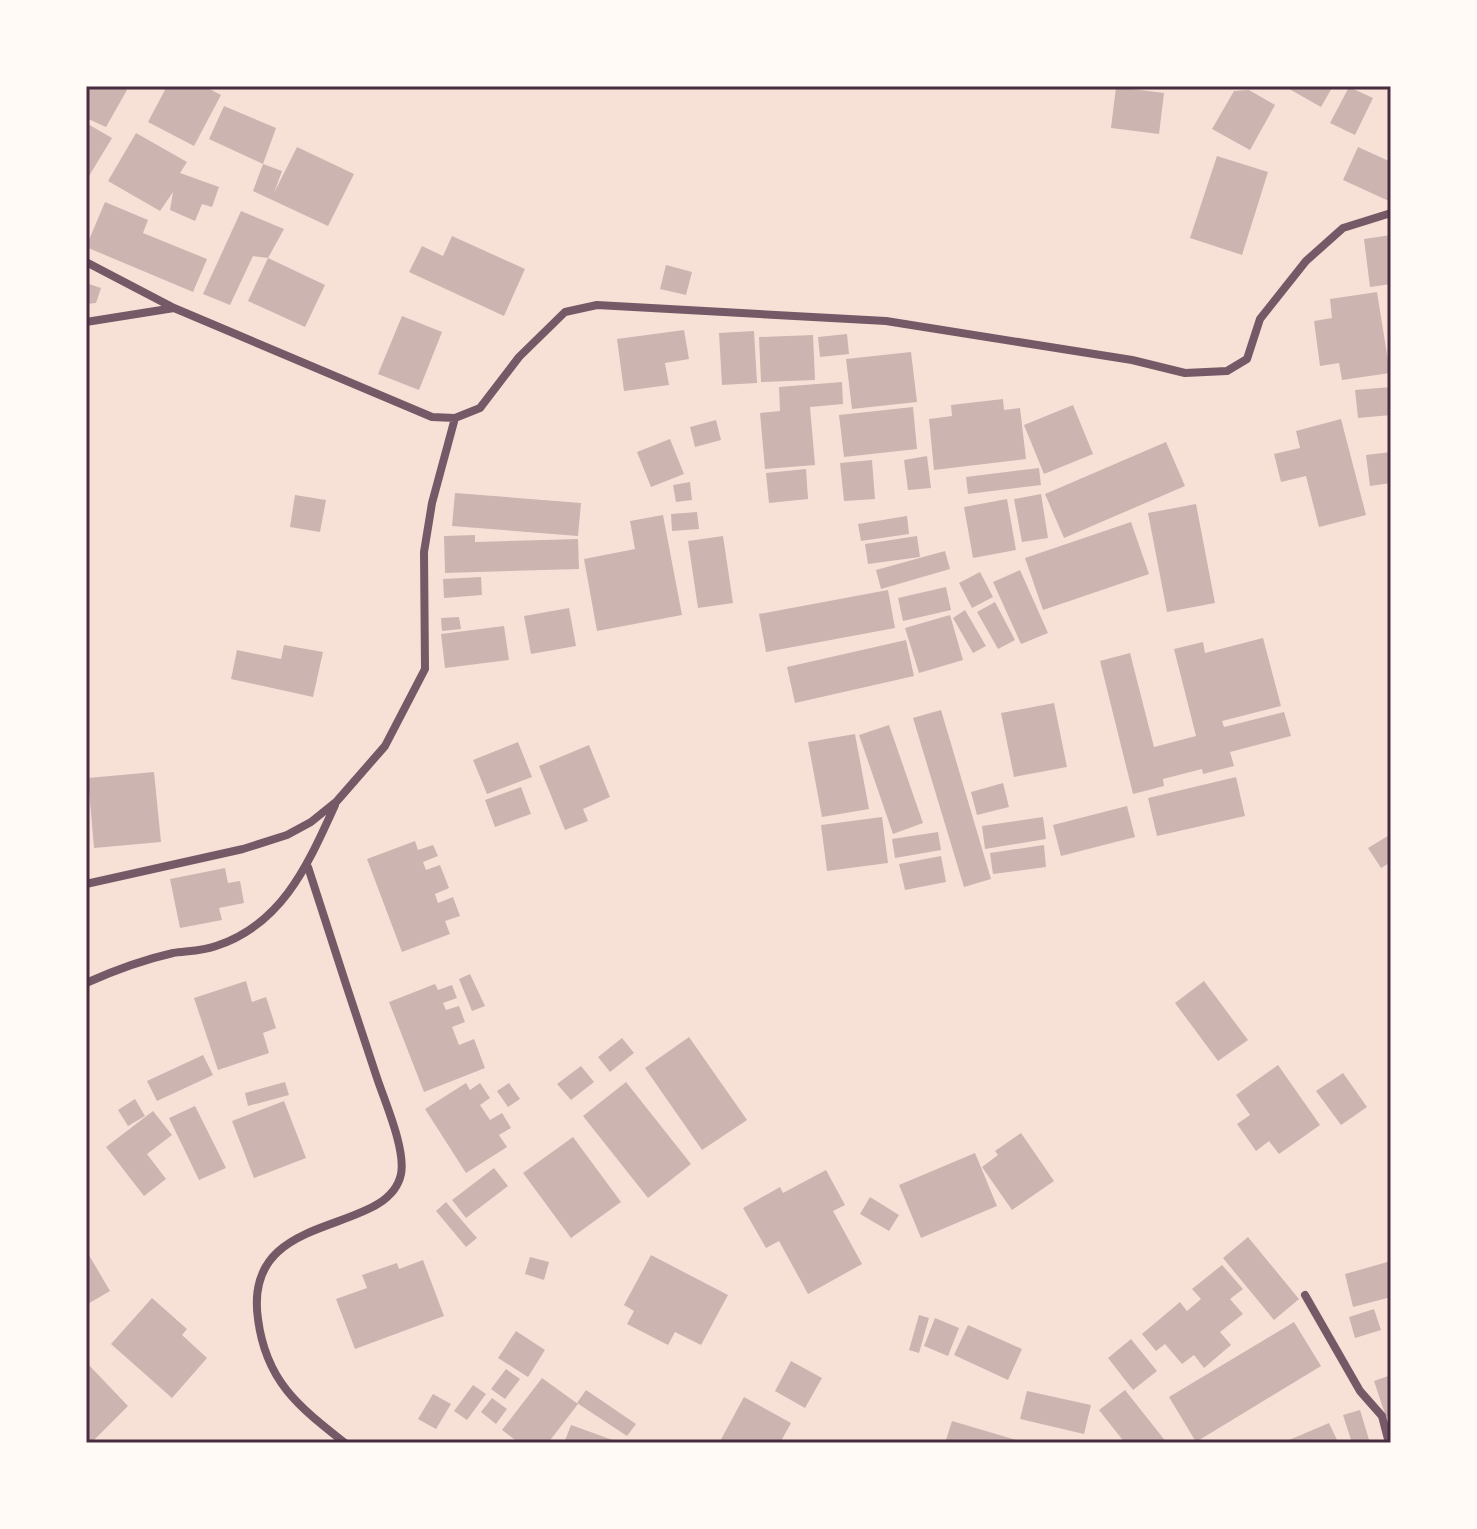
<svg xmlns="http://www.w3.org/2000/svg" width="1477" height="1529" font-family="'Open Sans',sans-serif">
  <rect width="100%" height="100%" fill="#f7e1d7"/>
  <path fill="#ccb4b1" d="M86,86H121L127,90L106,127L86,118Z
    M167,86H204L221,95L194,146L148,122Z
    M1284,86H1333L1321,107Z
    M1116,87L1164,93L1159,134L1111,128Z
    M1349,87L1373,98L1355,135L1330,123Z
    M1249,90L1275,105L1250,150L1212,129L1234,91Z
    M224,106L276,128L263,164L282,171L274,193L297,147L354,174L328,226L253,191L263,164L209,139Z
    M86,123L112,138L86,181Z
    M136,133L187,162L180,173L219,187L212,207L202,204L195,221L170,210L173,192L160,211L108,181Z
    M1358,147L1391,162V202L1343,180Z
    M1217,156L1268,172L1242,255L1190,238Z
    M105,202L148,220L143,233L207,259L193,292L86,247Z
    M241,211L284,229L268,258L325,285L305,327L248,301L268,258L253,256L230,305L203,294Z
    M1391,235V284L1370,287L1364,239Z
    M452,236L525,269L504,316L409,272L422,246L443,256Z
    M666,265L692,272L686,295L660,289Z
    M86,283L101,288L96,303L86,304Z
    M1377,292L1390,373L1342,380L1339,363L1320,366L1314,321L1332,318L1330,299Z
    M402,316L442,332L419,390L378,374Z
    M684,330L689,359L665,363L669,385L624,391L617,339Z
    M754,331L757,383L722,385L719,333Z
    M847,334L849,354L820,357L818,337Z
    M813,335L815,380L761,382L759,337Z
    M911,352L917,402L852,409L846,359Z
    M842,382L843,404L810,407L815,465L765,469L760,413L780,411L779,387Z
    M1391,387V415L1358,418L1355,390Z
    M1003,399L1004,410L1020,408L1026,459L934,470L929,419L952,416L951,405Z
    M1073,405L1093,454L1044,474L1024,425Z
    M913,407L917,449L844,457L839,415Z
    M1341,419L1366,515L1319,527L1306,476L1281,482L1274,454L1300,448L1296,431Z
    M716,420L721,440L695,447L690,427Z
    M670,439L684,474L651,487L637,452Z
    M1166,442L1185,486L1064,538L1045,494Z
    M1391,452V483L1370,486L1366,455Z
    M927,456L931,488L908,490L904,460Z
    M872,460L875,499L844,501L840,463Z
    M1039,468L1041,485L968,494L966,477Z
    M806,469L808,499L769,503L766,473Z
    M690,482L692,500L676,502L673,485Z
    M455,493L581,503L578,536L452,526Z
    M1041,494L1048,538L1022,542L1014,499Z
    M295,495L326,500L320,532L290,527Z
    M1007,499L1016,550L973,558L964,507Z
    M1196,504L1215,603L1167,612L1148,513Z
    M697,512L699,529L672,531L671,514Z
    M663,515L682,615L597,631L584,559L635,549L630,521Z
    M907,516L909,534L861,541L858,524Z
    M1131,522L1149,574L1043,610L1025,558Z
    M475,535V542L578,539L579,569L445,573L444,536Z
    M723,536L733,603L698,608L688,541Z
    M917,536L920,557L868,564L865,544Z
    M945,551L950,569L881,589L876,570Z
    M1020,570L1048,633L1021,644L993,582Z
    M980,572L993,597L972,608L959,583Z
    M481,577L482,595L444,598L443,579Z
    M946,587L951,610L903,621L898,598Z
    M888,590L895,628L766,652L759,614Z
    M995,602L1015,640L998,649L977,612Z
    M569,608L576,646L531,654L524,616Z
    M965,610L986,646L973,653L953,618Z
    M950,615L963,660L919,673L905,628Z
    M459,617L461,629L442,631L441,618Z
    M504,626L509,660L445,668L441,634Z
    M1263,638L1281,706L1222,721L1224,727L1284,712L1291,736L1230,752L1234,766L1203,774L1202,769L1163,779L1164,786L1133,794L1100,661L1130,653L1154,747L1196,736L1174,649L1203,642L1205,653Z
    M906,640L914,676L795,703L787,667Z
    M284,645L323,652L313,697L231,679L237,650L281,659Z
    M1054,703L1067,767L1014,777L1001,713Z
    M941,710L991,879L964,887L913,718Z
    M889,725L923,823L893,834L859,735Z
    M855,734L869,809L822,817L808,742Z
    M518,742L532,777L487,794L473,760Z
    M589,745L610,797L583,809L588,821L565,830L539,766Z
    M154,772L161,842L94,848L88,778Z
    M1236,777L1245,816L1157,836L1148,798Z
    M1003,783L1009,807L977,815L971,792Z
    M521,787L531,814L495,827L485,800Z
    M1127,806L1135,837L1061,856L1053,825Z
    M882,817L888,863L827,871L821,825Z
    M1043,817L1046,839L985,849L982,826Z
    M938,832L941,850L895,858L892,839Z
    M1391,834V862L1381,868L1368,848Z
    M415,841L418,850L433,845L438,856L423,862L426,870L440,865L449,888L435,894L438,903L453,897L460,916L445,921L450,934L402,952L367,859Z
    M1044,845L1046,867L993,874L990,853Z
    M941,856L946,882L905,890L899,864Z
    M225,868L228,883L240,881L244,903L219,908L222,920L180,928L170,879Z
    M470,974L485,1006L472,1011L459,979Z
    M246,981L252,1002L266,997L276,1028L263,1033L269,1053L218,1070L194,998Z
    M1204,981L1248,1040L1218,1061L1175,1003Z
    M435,984L438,990L452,985L457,998L443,1003L446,1010L459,1006L465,1022L452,1027L459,1045L474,1039L485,1068L424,1092L389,1002Z
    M689,1037L747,1120L702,1150L645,1068Z
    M622,1038L634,1053L610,1072L598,1057Z
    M203,1055L213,1075L157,1101L147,1081Z
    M1278,1065L1320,1125L1279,1154L1269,1141L1256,1151L1237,1124L1250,1115L1236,1095Z
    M581,1066L594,1082L571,1100L557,1084Z
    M1343,1073L1367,1107L1341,1125L1316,1091Z
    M285,1082L289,1095L248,1106L245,1093Z
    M626,1082L691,1164L648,1198L583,1116Z
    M466,1083L470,1090L480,1083L490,1098L480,1105L490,1120L502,1113L511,1128L499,1135L507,1147L466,1173L425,1109Z
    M509,1083L520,1099L508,1107L497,1091Z
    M135,1099L145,1116L128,1126L118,1110Z
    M284,1101L306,1158L254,1178L232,1121Z
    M195,1106L226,1168L199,1180L169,1118Z
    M153,1111L172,1135L147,1154L166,1179L144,1196L106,1147Z
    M1021,1133L1054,1181L1012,1210L982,1167L998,1155L995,1151Z
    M573,1137L621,1202L571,1238L523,1173Z
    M975,1153L997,1206L921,1238L899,1185Z
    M494,1168L508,1186L466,1218L452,1200Z
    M826,1170L845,1205L833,1211L862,1264L808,1294L779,1241L766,1248L743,1208L780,1187L783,1193Z
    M870,1197L899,1215L889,1231L860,1214Z
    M446,1202L477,1238L466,1247L436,1211Z
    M1248,1237L1299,1299L1274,1320L1223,1258Z
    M86,1250L110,1291L86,1305Z
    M651,1255L728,1295L701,1345L675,1332L668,1345L627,1324L634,1311L624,1305Z
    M530,1257L549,1262L544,1280L525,1274Z
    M423,1260L444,1316L355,1349L336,1299L367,1288L362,1275L397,1263L399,1269Z
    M1391,1261V1297L1353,1307L1345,1274Z
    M1222,1265L1243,1289L1230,1299L1243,1314L1220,1332L1231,1345L1204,1368L1194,1355L1182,1364L1165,1344L1156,1351L1142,1334L1180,1302L1187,1311L1201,1299L1192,1289Z
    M152,1298L187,1329L182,1335L207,1358L172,1398L111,1344Z
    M1374,1309L1381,1330L1355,1338L1349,1317Z
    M919,1315L929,1318L919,1353L909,1350Z
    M935,1318L959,1328L948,1356L924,1346Z
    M1294,1322L1321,1366L1196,1442L1169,1397Z
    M968,1325L1022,1349L1008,1380L954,1355Z
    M516,1331L545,1350L528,1377L498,1358Z
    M1131,1339L1157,1371L1133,1390L1108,1358Z
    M791,1361L822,1378L805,1408L775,1391Z
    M86,1362L128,1406L91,1443L86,1438Z
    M506,1369L520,1379L505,1399L491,1389Z
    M1391,1375V1415L1386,1417L1374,1381Z
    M542,1378L578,1404L548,1443H519L502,1430Z
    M473,1385L486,1394L467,1420L454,1411Z
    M586,1390L636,1424L627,1436L577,1403Z
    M1125,1390L1167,1443H1125L1099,1410Z
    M1027,1391L1091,1405L1084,1434L1020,1419Z
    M433,1394L451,1404L436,1429L418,1419Z
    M744,1397L791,1423L780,1443H719Z
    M492,1398L507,1409L496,1424L481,1412Z
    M1360,1410L1370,1443H1352L1343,1415Z
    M952,1421L1023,1442V1443H945Z
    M1329,1423L1338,1442L1282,1443Z
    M571,1425L621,1443H564Z"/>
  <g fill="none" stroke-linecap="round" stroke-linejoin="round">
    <path stroke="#755966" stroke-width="8" d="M86,262L174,308L432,417L455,418L480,408L519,357L565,312L597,305L886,321L1132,360L1185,373L1227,371L1247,359L1260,319L1306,261L1343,228L1391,213
      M86,322L174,308
      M308,867C330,936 353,1006 376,1075C384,1100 406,1149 401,1174C388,1238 242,1207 258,1319C266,1381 298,1406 345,1443
      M86,884L243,849L287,835L311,822L337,801L385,746L425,669L424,552L432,503L455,418
      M86,983C115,970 142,960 173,953C187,951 203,951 216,946C283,924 308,864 335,805
      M1305,1295L1360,1391L1382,1416L1389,1443"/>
  </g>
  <rect width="1477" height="1529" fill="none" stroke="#fffaf5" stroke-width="176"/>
  <rect x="88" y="88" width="1301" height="1353" fill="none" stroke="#4a2c40" stroke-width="3"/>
</svg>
